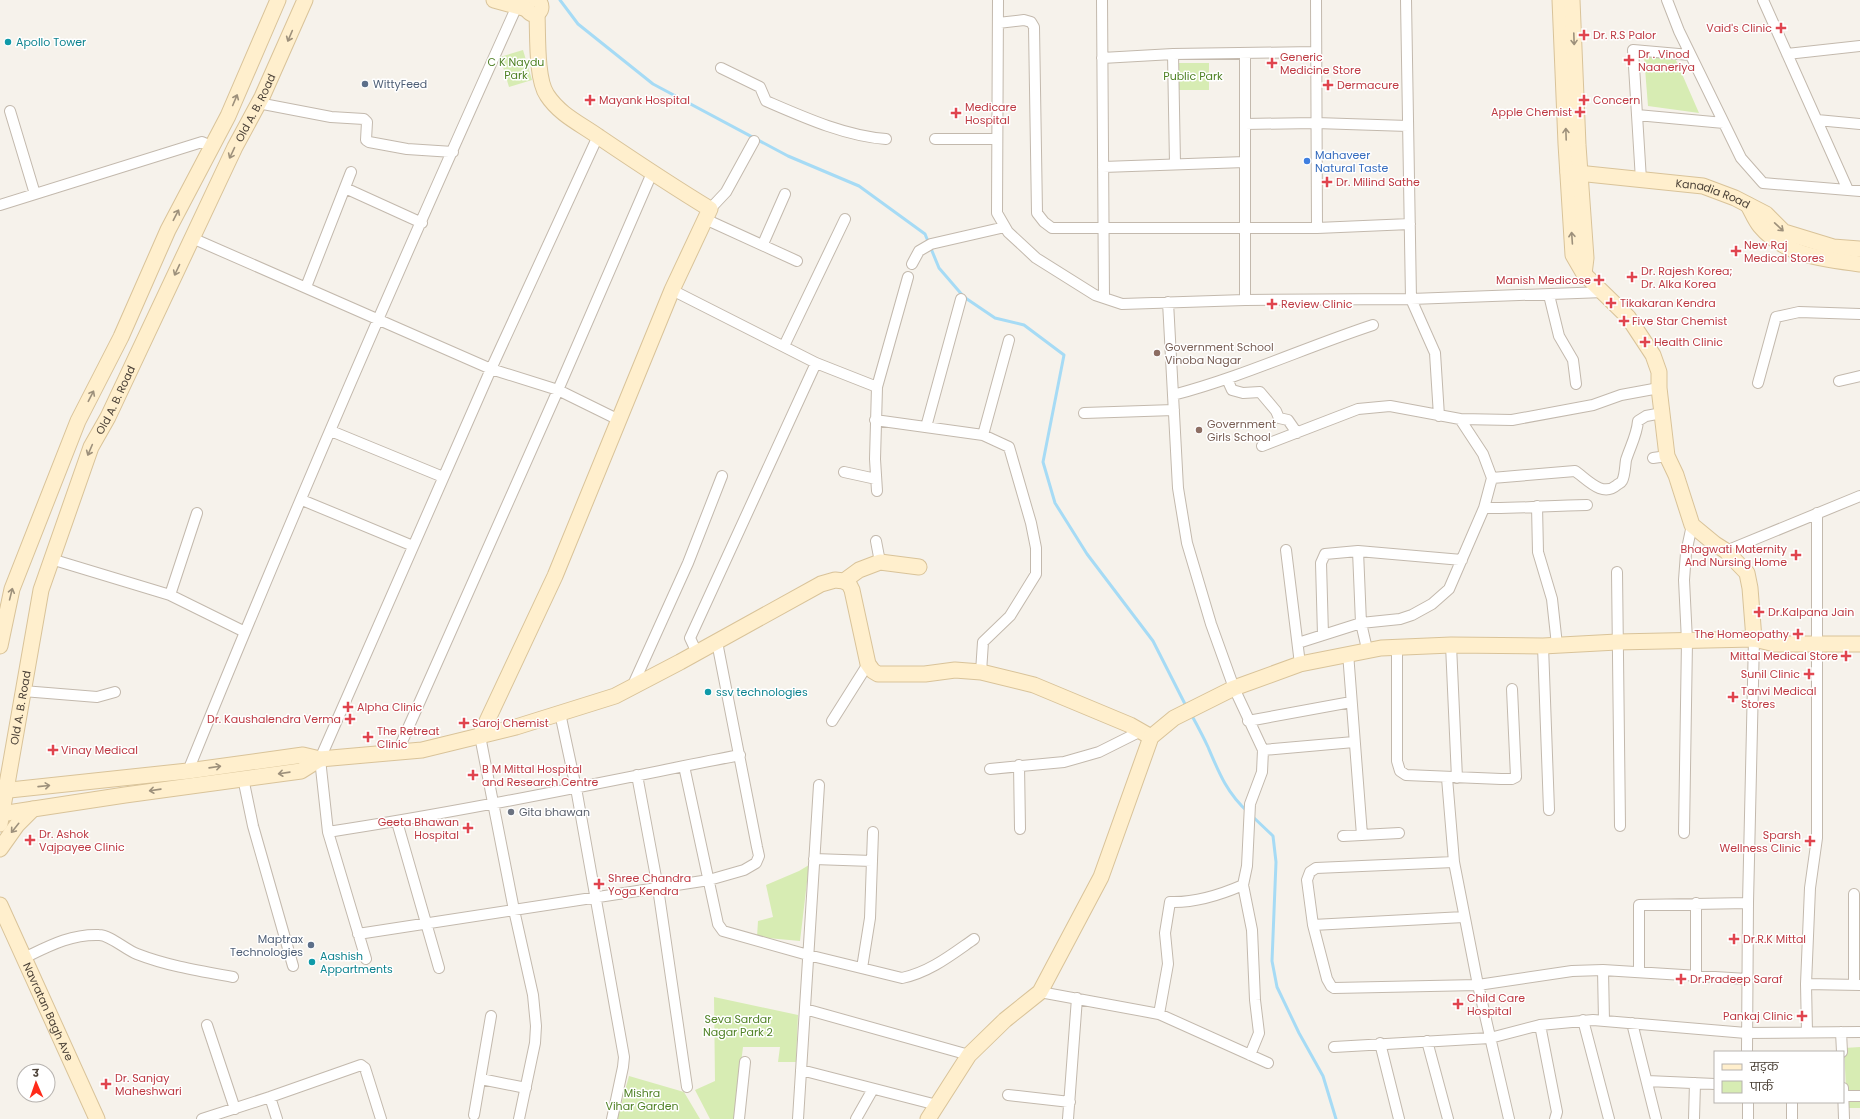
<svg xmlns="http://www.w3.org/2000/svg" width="1860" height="1119" font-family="Poppins,'Noto Sans Devanagari',sans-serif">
  <rect width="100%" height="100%" fill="#f6f2eb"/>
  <path fill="#d7ecb3" d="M523,50L532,80L509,87L500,57Z
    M1644,56L1675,58L1699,113L1648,106Z
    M1176,63H1209V90H1177Z
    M809,865L800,941L757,937L758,921L773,917L766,885L799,871Z
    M714,997L798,1015L796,1062H778L780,1047H743L734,1119H710L695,1090L715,1081Z
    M1860,1047V1108H1847L1844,1048Z
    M629,1076L684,1092L700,1119H617Z"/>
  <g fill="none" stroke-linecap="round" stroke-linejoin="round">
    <path stroke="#a6dbf5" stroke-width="3" d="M560,0L578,24L653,84L788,156L859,186L925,234L939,268L964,297L995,318L1024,325L1064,355L1043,462L1055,503L1087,554L1153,641L1187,708
      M1191,714C1197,725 1203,736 1208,747C1219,773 1227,793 1248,812
      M1252,816L1273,836L1276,862L1272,961L1277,987L1299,1033L1323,1076L1336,1119"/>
    <defs>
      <path id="street" d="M998,0L997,213L1008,232L1036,258L1095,295L1122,304L1245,300L1411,299L1604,292
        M1102,0L1104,298
        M1316,0L1317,228
        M1406,0L1411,299L1435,353L1439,416
        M1667,0L1679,31L1741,158L1763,183L1860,191
        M1763,0L1848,190
        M998,23L1024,20L1031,22L1034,27L1037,213L1044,222L1052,228H1317L1410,224
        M1245,53V300
        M1173,54L1175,164
        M1787,54L1860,46
        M1102,58L1173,54L1315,52
        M721,68L760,87L766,101C803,117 845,136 886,139
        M258,103L331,117L364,119L367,122L366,140L369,142L407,149L453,152
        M10,111L35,194
        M1637,115L1724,123
        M1817,120L1860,124
        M1245,124L1316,123L1408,126
        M935,139H996
        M1103,167L1245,162
        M1641,180L1633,50L1690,55
        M345,188L422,223
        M0,205L202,142L211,146
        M710,209L726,192L754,141
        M705,219L797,261
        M192,238L491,369L558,390L619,420
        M763,244L785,194
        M912,264L919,251L931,244L1005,227
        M306,287L351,172
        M672,290L816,363L877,387
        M1549,295L1559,336L1573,360L1576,384
        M1168,302L1178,488L1187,543L1211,624L1234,688L1263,750L1262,772L1250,804L1247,866L1243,885
        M784,346L845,219
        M1227,379L1232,390L1243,393L1260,392L1276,411L1279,418L1288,420L1297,433
        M1839,381L1860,376
        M1758,383L1776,317L1799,312L1860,314
        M1173,395C1242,377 1306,347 1373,325
        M1084,413L1174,410
        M875,420L983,435L1009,340
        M926,427L961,299
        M331,431L443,477
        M1262,446L1358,409L1390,406L1460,419L1512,420L1593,405L1621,395L1659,388
        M1653,458L1667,456
        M844,472L876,479
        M1492,478L1575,471C1587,479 1602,498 1617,485C1618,484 1621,483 1622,481C1625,476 1625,466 1626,460C1630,447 1637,435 1638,421L1646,416L1662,413
        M877,491L875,459L877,387L908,277
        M302,500L413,546
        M1537,506L1538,552L1552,599L1557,645
        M1484,508C1519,509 1552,505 1587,505
        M876,541L880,562
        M1286,550L1300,664
        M1358,551L1361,623L1367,649
        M1726,551L1860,496
        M51,559L170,595L245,632
        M1617,572L1620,826
        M170,595L197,513
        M1323,635L1321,563L1325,554L1358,551L1462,560
        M1298,643L1361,623L1400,619L1412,615L1432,604L1449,589L1484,508L1492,478L1483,454L1460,419
        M1451,645L1457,778
        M1543,646L1549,810
        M1397,647V761L1400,771L1406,775L1501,779H1512L1516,777L1512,689
        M697,653L690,638L816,363
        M1348,653L1362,835
        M981,672L983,642L1010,616L1036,574V548L1031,523L1009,447L983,435
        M632,687L688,563L722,476
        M23,691L97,697L115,692
        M560,713L576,788L624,1057L623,1067L612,1119
        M832,721L868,664
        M1248,721L1351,702
        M480,736L514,910L533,995L536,1026L535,1043L519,1119
        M1263,750L1354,742
        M397,753L558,390L652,173
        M1019,765L1020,829
        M684,766L718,924L723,931L808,955L902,978C930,972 951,955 974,939
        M990,769L1064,762L1099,752L1141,731
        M188,771C292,514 403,259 517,6
        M637,775L658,888L687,1087
        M243,778L253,826L293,966
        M1447,778L1454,862L1478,985L1509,1119
        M397,822L439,968
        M328,832C466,811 603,782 740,755
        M1684,833L1687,641L1684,580L1686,553L1692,525
        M1343,836L1399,833
        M814,859L872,861
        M1454,862L1316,868L1310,872L1307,880L1313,925L1327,979L1331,986L1334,988L1478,985L1572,971L1603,970L1747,979
        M1313,925L1464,917
        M358,934L709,880L744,870L756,863L759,856L757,847L717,642
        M24,958C49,946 71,934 99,935C110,935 126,950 137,954C168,966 200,971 233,977
        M366,959L328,832L320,759L491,369L598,136
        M862,968L870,918L873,832
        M1603,970L1604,1021
        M1639,972V905L1748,903
        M1696,975V903
        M1806,984L1860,985
        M1854,985V894
        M1040,992L1159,1014L1268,1063
        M805,1009L969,1055
        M1159,1014L1168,964L1165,933L1170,902C1195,903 1220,895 1243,885L1252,930L1255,1000L1259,1033L1250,1055
        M1583,1020L1609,1119
        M1632,1023L1656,1119
        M207,1025L235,1109
        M1540,1025L1557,1112L1555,1119
        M1807,1032L1806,984L1810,888L1817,838V513
        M1841,1032L1842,1052
        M1427,1041L1448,1119
        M1380,1043L1399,1119
        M1334,1047L1490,1038L1540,1025L1593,1020L1746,1033L1860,1032
        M1747,1052L1748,903L1754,639
        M801,1070L937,1105
        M481,1079L526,1088
        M1647,1081L1715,1084
        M1843,1088L1844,1119
        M1008,1095L1070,1102
        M1843,1096H1860
        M270,1097L277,1119
        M474,1115L491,1016
        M202,1119L270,1097L361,1065L365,1068L381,1119
        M739,1119L745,1062
        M798,1119L819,785
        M856,1119L873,1089
        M1068,1119L1077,998
        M1694,1119L1695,1083
        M1748,1119V1102
        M1792,1119V1102"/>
      <g id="secondary">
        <circle cx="534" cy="7" r="7"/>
        <path d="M494,0L527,9"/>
        <path d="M1560,0L1566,144L1573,255L1584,274L1628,317L1653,355L1659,372V388L1667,456L1676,475L1692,525L1715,544L1726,551L1747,573L1750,588L1754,639"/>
        <path d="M1572,0L1578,145L1586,258L1584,274"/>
        <path id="s1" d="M1568,172L1703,186L1735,198L1766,214L1784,232L1833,247L1860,249"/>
        <path d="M1748,205C1752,212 1755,220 1760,226C1785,256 1824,259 1860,264"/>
        <path d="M844,581L849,584L852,590L868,664L873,671L878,674H925L955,670L981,672L1034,685L1130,725L1151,737"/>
        <path d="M0,646L12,589L78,421L121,337L168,230L228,116L278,0"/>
        <path d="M480,736L555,576L672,290L710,209C672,186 636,162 599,137C581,124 560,115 547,95C536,79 538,35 537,14"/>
        <path d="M0,791L188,771L303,755L320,759L422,750L516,727L615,696L680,662L821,584L835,580L844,581L859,570L880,562L919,567"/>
        <path d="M0,814L125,795L301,771L320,759"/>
        <path id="s2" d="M0,824L41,590L91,447L108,417L235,147L262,97L305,0"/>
        <path d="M0,849L17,825L33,809"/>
        <path id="s3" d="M0,905L97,1119"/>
        <path d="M928,1119L969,1055L1005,1020L1040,992L1101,877L1151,737L1174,718L1234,688L1300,664L1381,648L1451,645L1543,646L1617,642L1754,639L1775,644H1860"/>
      </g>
    </defs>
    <use href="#street" stroke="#c3b9ad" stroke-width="12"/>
    <use href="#secondary" stroke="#d9c399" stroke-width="17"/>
    <use href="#street" stroke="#fff" stroke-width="10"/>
    <use href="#secondary" stroke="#ffefcd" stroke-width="15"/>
  </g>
  <defs><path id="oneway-shaft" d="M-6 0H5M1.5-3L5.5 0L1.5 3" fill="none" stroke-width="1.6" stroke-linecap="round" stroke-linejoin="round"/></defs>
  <g stroke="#9d907b">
    <use href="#oneway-shaft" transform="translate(290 36) rotate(113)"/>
    <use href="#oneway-shaft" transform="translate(1574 39) rotate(88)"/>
    <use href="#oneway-shaft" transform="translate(235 100) rotate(-67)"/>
    <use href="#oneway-shaft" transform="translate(1566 134) rotate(-92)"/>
    <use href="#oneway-shaft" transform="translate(232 153) rotate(115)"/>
    <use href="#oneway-shaft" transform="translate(176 215) rotate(-63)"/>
    <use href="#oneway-shaft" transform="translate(1779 227) rotate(43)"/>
    <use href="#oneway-shaft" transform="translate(1572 238) rotate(-94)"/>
    <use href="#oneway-shaft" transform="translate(177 270) rotate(115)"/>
    <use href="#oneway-shaft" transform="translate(91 396) rotate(-63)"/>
    <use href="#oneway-shaft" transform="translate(90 450) rotate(113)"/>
    <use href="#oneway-shaft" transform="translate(11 594) rotate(-76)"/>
    <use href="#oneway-shaft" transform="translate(215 767) rotate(-8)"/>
    <use href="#oneway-shaft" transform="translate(284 773) rotate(172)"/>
    <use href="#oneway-shaft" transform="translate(44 786) rotate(-6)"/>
    <use href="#oneway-shaft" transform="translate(155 790) rotate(172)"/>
    <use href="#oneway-shaft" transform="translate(15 828) rotate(129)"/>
  </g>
  <g fill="#e0444e" stroke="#fff" stroke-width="1.5">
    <path d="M1779 22h4v4h4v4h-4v4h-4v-4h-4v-4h4z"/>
    <path d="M1582 29h4v4h4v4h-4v4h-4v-4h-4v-4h4z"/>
    <path d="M1627 54h4v4h4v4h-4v4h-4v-4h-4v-4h4z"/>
    <path d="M1270 57h4v4h4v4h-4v4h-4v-4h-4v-4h4z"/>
    <path d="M1326 79h4v4h4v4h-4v4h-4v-4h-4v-4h4z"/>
    <path d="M588 94h4v4h4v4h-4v4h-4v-4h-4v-4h4z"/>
    <path d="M1582 94h4v4h4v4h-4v4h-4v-4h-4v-4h4z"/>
    <path d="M1578 106h4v4h4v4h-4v4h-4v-4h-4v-4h4z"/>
    <path d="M954 107h4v4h4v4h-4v4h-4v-4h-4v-4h4z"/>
    <path d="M1325 176h4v4h4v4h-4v4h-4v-4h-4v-4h4z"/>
    <path d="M1734 245h4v4h4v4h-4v4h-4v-4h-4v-4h4z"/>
    <path d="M1630 271h4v4h4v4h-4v4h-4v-4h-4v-4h4z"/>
    <path d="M1597 274h4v4h4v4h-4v4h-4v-4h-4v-4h4z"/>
    <path d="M1609 297h4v4h4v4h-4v4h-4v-4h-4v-4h4z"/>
    <path d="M1270 298h4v4h4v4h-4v4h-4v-4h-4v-4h4z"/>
    <path d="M1622 315h4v4h4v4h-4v4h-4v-4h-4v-4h4z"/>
    <path d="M1643 336h4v4h4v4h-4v4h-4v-4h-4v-4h4z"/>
    <path d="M1794 549h4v4h4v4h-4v4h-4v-4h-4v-4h4z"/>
    <path d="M1757 606h4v4h4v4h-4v4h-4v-4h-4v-4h4z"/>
    <path d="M1796 628h4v4h4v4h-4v4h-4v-4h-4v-4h4z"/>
    <path d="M1844 650h4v4h4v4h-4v4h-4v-4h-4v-4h4z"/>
    <path d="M1807 668h4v4h4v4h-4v4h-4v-4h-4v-4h4z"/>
    <path d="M1731 691h4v4h4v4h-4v4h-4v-4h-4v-4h4z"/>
    <path d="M346 701h4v4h4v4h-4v4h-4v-4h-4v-4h4z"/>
    <path d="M348 713h4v4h4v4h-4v4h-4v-4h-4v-4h4z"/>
    <path d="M462 717h4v4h4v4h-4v4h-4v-4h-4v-4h4z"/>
    <path d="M366 731h4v4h4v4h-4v4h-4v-4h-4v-4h4z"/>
    <path d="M51 744h4v4h4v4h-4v4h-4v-4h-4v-4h4z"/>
    <path d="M471 769h4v4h4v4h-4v4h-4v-4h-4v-4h4z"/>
    <path d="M466 822h4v4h4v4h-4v4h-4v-4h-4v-4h4z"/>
    <path d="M28 834h4v4h4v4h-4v4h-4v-4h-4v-4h4z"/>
    <path d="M1808 835h4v4h4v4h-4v4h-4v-4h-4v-4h4z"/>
    <path d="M597 878h4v4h4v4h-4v4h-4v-4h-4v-4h4z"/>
    <path d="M1732 933h4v4h4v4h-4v4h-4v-4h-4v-4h4z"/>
    <path d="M1679 973h4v4h4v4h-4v4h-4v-4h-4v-4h4z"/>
    <path d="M1456 998h4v4h4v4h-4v4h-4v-4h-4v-4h4z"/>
    <path d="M1800 1010h4v4h4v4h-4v4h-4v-4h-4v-4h4z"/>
    <path d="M104 1078h4v4h4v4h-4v4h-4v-4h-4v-4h4z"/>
  </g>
  <g fill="#0f9aa8" stroke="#fff" stroke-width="1.5">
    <circle cx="8" cy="42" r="4"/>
    <circle cx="708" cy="692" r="4"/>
    <circle cx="312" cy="962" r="4"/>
  </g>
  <g fill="#5c6f8a" stroke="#fff" stroke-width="1.5">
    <circle cx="365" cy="84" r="4"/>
    <circle cx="311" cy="945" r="4"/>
  </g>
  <circle fill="#3f7fe0" stroke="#fff" stroke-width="1.5" cx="1307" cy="161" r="4"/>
  <g fill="#8d6e63" stroke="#fff" stroke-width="1.5">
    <circle cx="1157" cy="353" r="4"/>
    <circle cx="1199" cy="430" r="4"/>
  </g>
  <circle fill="#6b7280" stroke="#fff" stroke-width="1.5" cx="511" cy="812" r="4"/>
  <g text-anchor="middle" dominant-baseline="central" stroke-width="3" stroke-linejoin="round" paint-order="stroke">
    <g font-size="11" fill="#be3a42" stroke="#fff" text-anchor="start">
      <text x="1772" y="28" text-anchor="end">Vaid's Clinic</text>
      <text x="1593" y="35">Dr. R.S Palor</text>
      <text x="1638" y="54">Dr . Vinod<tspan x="1638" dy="13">Naaneriya</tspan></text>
      <text x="1280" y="57">Generic<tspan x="1280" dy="13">Medicine Store</tspan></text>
      <text x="1337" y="85">Dermacure</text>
      <text x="599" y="100">Mayank Hospital</text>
      <text x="1593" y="100">Concern</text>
      <text x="965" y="107">Medicare<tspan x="965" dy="13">Hospital</tspan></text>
      <text x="1572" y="112" text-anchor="end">Apple Chemist</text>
      <text x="1336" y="182">Dr. Milind Sathe</text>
      <text x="1744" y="245">New Raj<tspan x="1744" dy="13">Medical Stores</tspan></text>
      <text x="1641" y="271">Dr. Rajesh Korea;<tspan x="1641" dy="13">Dr. Alka Korea</tspan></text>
      <text x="1591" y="280" text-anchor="end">Manish Medicose</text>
      <text x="1620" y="303">Tikakaran Kendra</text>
      <text x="1281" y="304">Review Clinic</text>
      <text x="1632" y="321">Five Star Chemist</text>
      <text x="1654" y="342">Health Clinic</text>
      <text x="1787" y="549" text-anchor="end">Bhagwati Maternity<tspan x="1787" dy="13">And Nursing Home</tspan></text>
      <text x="1768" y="612">Dr.Kalpana Jain</text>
      <text x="1789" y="634" text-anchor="end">The Homeopathy</text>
      <text x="1838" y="656" text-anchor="end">Mittal Medical Store</text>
      <text x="1800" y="674" text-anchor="end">Sunil Clinic</text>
      <text x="1741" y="691">Tanvi Medical<tspan x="1741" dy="13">Stores</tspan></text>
      <text x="357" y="707">Alpha Clinic</text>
      <text x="341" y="719" text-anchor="end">Dr. Kaushalendra Verma</text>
      <text x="472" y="723">Saroj Chemist</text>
      <text x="377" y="731">The Retreat<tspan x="377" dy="13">Clinic</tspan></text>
      <text x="61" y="750">Vinay Medical</text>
      <text x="482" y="769">B M Mittal Hospital<tspan x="482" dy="13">and Research Centre</tspan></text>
      <text x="459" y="822" text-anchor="end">Geeta Bhawan<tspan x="459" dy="13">Hospital</tspan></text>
      <text x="39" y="834">Dr. Ashok<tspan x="39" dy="13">Vajpayee Clinic</tspan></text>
      <text x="1801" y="835" text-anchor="end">Sparsh<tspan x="1801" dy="13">Wellness Clinic</tspan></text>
      <text x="608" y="878">Shree Chandra<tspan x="608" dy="13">Yoga Kendra</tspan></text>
      <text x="1743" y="939">Dr.R.K Mittal</text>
      <text x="1690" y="979">Dr.Pradeep Saraf</text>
      <text x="1467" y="998">Child Care<tspan x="1467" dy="13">Hospital</tspan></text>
      <text x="1793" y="1016" text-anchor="end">Pankaj Clinic</text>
      <text x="115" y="1078">Dr. Sanjay<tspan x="115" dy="13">Maheshwari</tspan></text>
    </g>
    <g font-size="11" fill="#0d838f" stroke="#fff" text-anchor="start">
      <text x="16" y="42">Apollo Tower</text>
      <text x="716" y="692">ssv technologies</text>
      <text x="320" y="956">Aashish<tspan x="320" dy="13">Appartments</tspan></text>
    </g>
    <g font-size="11" fill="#508226" stroke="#fff">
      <text x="516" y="62">C K Naydu<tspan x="516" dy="13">Park</tspan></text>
      <text x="1193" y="76">Public Park</text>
      <text x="738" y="1019">Seva Sardar<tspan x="738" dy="13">Nagar Park 2</tspan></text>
      <text x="642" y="1093">Mishra<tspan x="642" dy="13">Vihar Garden</tspan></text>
    </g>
    <g font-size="11" fill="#4e5e75" stroke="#fff" text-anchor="start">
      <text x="373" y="84">WittyFeed</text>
      <text x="303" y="939" text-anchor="end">Maptrax<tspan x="303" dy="13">Technologies</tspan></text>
    </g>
    <g font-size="11" fill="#4c4238" stroke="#fff">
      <text stroke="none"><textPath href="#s2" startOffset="766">Old A. B. Road</textPath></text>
      <text stroke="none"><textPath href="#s1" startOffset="147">Kanadia Road</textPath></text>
      <text stroke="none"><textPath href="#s2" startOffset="442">Old A. B. Road</textPath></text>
      <text stroke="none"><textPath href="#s2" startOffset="118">Old A. B. Road</textPath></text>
      <text stroke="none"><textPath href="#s3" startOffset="117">Navratan Bagh Ave</textPath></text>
    </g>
    <g font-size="11" fill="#366cbe" stroke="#fff" text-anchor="start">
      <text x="1315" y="155">Mahaveer<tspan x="1315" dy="13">Natural Taste</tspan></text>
    </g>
    <g font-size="11" fill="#785e54" stroke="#fff" text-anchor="start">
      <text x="1165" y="347">Government School<tspan x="1165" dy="13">Vinoba Nagar</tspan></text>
      <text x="1207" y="424">Government<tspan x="1207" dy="13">Girls School</tspan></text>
    </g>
    <g font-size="11" fill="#5b616d" stroke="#fff" text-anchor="start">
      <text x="519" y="812">Gita bhawan</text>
    </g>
  </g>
  <rect x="1714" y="1051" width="130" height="52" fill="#ffffff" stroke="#b7b3af"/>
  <rect x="1722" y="1064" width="20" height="6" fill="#ffefcd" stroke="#b7b3af"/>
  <text x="1750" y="1071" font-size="12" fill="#4c4238">सड़क</text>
  <rect x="1722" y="1081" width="20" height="12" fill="#d7ecb3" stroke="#b7b3af"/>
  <text x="1750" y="1091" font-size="12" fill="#4c4238">पार्क</text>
  <g transform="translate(36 1083) rotate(358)"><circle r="19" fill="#ffffff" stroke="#b7b3af"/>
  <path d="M0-3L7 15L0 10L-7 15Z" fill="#ff2b1a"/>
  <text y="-6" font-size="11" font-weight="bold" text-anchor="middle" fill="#4c4238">उ</text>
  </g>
</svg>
